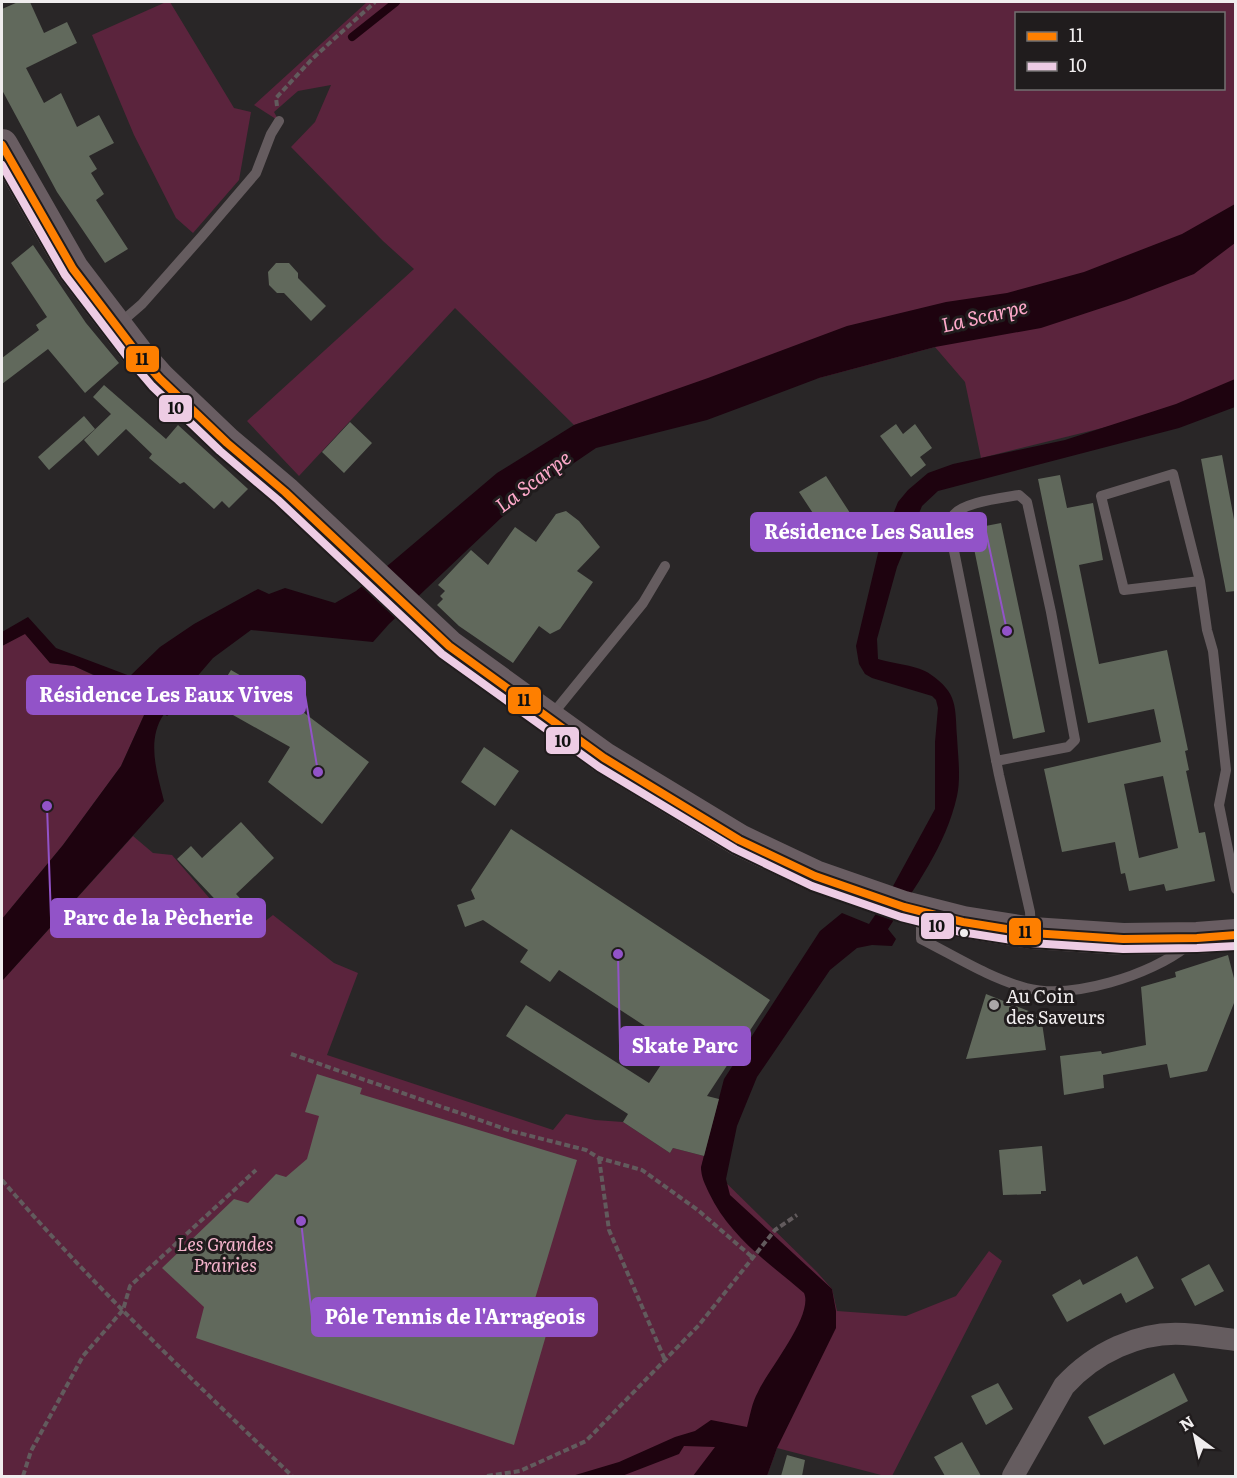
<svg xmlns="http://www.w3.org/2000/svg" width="1237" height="1478" font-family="Literata,serif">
  <rect width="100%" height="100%" fill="#292627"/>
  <path fill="#5b243d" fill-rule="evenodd" d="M166,2H170L234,108L251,112L239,180L193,233L176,218L134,135L92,35Z
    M367,2H1235V410L1232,396L981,458L965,382L935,347L819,378L716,395L629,406L574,425L455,308L299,476L247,421L414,269L383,241L291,147L315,122L331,85L298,91L274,112L279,121L254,105ZM1016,14H1224V88H1016Z
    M25,633L50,663L74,666L150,702L121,766L63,845L2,919V646Z
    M133,836L153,853L172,855L244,938L273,915L334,963L358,973L327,1055L553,1130L566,1114L595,1120L623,1122L670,1153L673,1148L704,1156L701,1170L711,1168L817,1272L832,1289L837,1311L906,1316L956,1296L989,1251L1002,1261L892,1476H885L777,1448L767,1476H2V981Z"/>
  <path fill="#1e030f" d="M1235,204V243L1194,274L1126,300L1041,328L935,347L819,378L707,420L596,448L521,499L389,624L373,642L251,630L213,658L195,679L191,694L193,696L167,716L164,714C146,740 157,773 164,801L2,981V919L63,845L121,766L150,702L134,693L74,666L50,663L25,634L2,646V632L28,617L56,648L130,676L160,647L194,624L258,589L269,594L285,588L335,603L356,591L392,562L497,473L574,425L708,378L847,326L946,302L1007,293L1084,272L1182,234Z
    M1235,379V407L1179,428L938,491L922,506L897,567L877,639L878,659C891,663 920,666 930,674C958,693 955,707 957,737C958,756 961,778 957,796C946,846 915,887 888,929L896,939L892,946L872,945L857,948L830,970L757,1077L737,1126L726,1179L730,1195L832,1289L836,1311V1328L777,1448L767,1476H693L715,1447L684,1446L679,1454L622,1476H572L619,1462L675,1437L695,1431L711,1420L747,1427C750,1416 752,1402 758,1392C768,1370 814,1315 804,1293C768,1262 730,1237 709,1193C705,1184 701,1177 701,1167L724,1079L820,931L842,913L869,924L886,899L935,809V742L938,708L936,700L932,696L872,678L865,674L859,664L856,646L879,549L898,502L908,490L928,473L953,464L1065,440L1176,404Z"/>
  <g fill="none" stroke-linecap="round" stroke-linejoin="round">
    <path stroke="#1e030f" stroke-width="8" d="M352,37L396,2"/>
  </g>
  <path fill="#61695c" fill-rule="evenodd" d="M18,2H30L44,33L67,22L77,43L26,68L44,103L61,93L77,127L99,115L114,143L89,156L97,169L91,173L104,194L96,200L128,249L105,263L57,192L2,90V9Z
    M33,245L86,323L119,363L85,393L48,349L2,384V358L39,330L36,325L47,317L11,263Z
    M276,263H289L298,273V278L326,306L311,321L284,293H277L269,285L268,272Z
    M104,385L166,439L178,425L248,489L229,508L222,501L214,509L184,482L180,484L149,458L152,454L126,429L98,456L84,440L111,414L93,397Z
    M84,416L95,429L49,470L38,457Z
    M350,422L372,443L344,473L322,452Z
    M896,424L903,434L915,424L932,448L920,457L926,465L911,477L880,436Z
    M1222,455L1236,530V591L1226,592L1201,459Z
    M1060,475L1067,508L1093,503L1103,560L1079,565L1099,664L1167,650L1188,750L1185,751L1189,770L1186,771L1199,833L1205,832L1215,881L1166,891L1164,884L1129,891L1125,873L1121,874L1115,842L1062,852L1044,769L1161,742L1154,709L1088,723L1038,479ZM1163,776L1178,848L1139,858L1124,784Z
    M826,476L852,516L826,533L799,492Z
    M566,511L579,521L600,547L577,571L593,582L560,629L550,634L539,626L513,663L459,626L437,605L443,599L440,596L445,591L438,585L471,550L488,565L515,527L536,542L556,514Z
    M1001,523L1045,732L1013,739L970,529Z
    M231,670L303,712L369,762L322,824L268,782L290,747L233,715L231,699L218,691Z
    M484,747L519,771L495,806L461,782Z
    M241,822L274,858L236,894L258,917L244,930L177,859L191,846L202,858Z
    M511,829L770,1000L707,1096L719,1099L704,1156L673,1148L670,1153L623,1122L628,1114L506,1036L526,1005L649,1083L674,1045L559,970L550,982L520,962L528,950L483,920L465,927L457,905L475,899L471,890Z
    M1228,955L1236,986V998L1207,1071L1170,1078L1167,1064L1103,1075L1104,1088L1064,1095L1060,1056L1101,1051L1102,1054L1146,1045L1141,987L1176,977L1175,972Z
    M986,994L1041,1016L1046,1050L966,1059Z
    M317,1074L362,1088L360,1094L577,1160L534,1302L554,1308L514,1445L196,1338L204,1307L162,1268L234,1199L248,1203L276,1174L286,1177L307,1159L319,1116L305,1112Z
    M1042,1146L1046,1191H1041V1194L1003,1195L999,1150Z
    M1137,1256L1154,1288L1126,1303L1121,1293L1067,1322L1052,1295L1080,1279L1083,1285Z
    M1209,1264L1224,1291L1195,1306L1181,1279Z
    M1174,1373L1188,1401L1104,1445L1088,1417Z
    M998,1383L1013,1409L986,1425L971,1396Z
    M962,1442L981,1476H945L934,1457Z
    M787,1455L805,1460L802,1476H781Z"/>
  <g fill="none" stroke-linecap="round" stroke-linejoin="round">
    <path stroke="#625b5d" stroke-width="4" stroke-dasharray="6 3" stroke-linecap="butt" d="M277,106L276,98L313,58L375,2
      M291,1054L511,1131L586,1150L599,1158L642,1170L699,1211L752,1257
      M599,1158L609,1230L665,1360
      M2,1180C92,1285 193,1380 292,1476
      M23,1476L31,1451L83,1356L123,1310L130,1286L256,1170
      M487,1476L520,1471L586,1441L699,1325L775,1230L797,1215"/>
    <path stroke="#655c5f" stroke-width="10" d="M119,324L142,304L203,235L256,173L271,134L279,121
      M1200,581L1124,590L1101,496L1173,474L1200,581L1207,630L1213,651L1226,770L1219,805L1236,889
      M551,716L643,603L665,566
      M996,761L1068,747L1075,740L1051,612L1027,502L1019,495C1003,498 961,502 952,517C950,520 950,523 949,526L999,775L1030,912L1031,930
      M921,914V939C955,956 989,978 1026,988C1072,1000 1151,975 1187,946"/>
    <path stroke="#655c5f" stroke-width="22" d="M1013,1476L1064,1386C1094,1353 1139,1331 1184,1334C1201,1335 1219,1338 1236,1340"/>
    <path stroke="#695d62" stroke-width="32" d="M2,145L73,269L137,353L159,378L227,443L285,492L449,646L604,758L739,840L815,876L904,907L963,922L1032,933L1123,939L1197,938L1236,935"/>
    <defs>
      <path id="bus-1" d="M2,145L73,269L137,353L159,378L227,443L285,492L449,646L604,758L739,840L815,876L904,907L963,922L1032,933L1123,939L1197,938L1236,935"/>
      <path id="bus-2" d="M2,165L65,275L129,359L152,386L220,451L278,500L442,654L599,767L735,849L812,886L901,917L961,932L1031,943L1123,949L1197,948L1236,946"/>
    </defs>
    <use href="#bus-1" stroke="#201c1d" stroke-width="12"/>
    <use href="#bus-2" stroke="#201c1d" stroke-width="12"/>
    <use href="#bus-1" stroke="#fe7f00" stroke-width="8"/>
    <use href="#bus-2" stroke="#edcce4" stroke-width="8"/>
  </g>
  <circle fill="#f0edee" stroke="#201c1d" stroke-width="2" cx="964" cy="933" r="5"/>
  <circle fill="#aaa7a8" stroke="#201c1d" stroke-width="2" cx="994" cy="1005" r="6"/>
  <g text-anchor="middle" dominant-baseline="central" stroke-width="6" stroke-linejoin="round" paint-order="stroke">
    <g font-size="18" fill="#f0edee" stroke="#201c1d" text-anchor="start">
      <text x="1006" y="995">Au Coin<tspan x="1006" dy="21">des Saveurs</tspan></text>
    </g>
    <g font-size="18" font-style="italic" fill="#f5b4cc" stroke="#201c1d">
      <text x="225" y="1243">Les Grandes<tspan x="225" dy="21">Prairies</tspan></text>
    </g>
    <g font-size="20" font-style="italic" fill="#fea9ca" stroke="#201c1d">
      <text transform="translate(984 314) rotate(-13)">La Scarpe</text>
      <text transform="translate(532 480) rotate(-37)">La Scarpe</text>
    </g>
  </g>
  <path fill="none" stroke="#9253c8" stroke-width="2" d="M1007 631L986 532M318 772L305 695M47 806L51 918M618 954L620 1046M301 1221L312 1317"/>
  <g fill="#9253c8" stroke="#201c1d" stroke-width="2">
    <circle cx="1007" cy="631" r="6"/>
    <circle cx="318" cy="772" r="6"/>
    <circle cx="47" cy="806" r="6"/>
    <circle cx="618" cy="954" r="6"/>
    <circle cx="301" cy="1221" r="6"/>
  </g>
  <g fill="#9253c8" stroke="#9253c8" stroke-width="2">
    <rect x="751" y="513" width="235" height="38" rx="6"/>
    <rect x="27" y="676" width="278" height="38" rx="6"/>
    <rect x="51" y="899" width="214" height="38" rx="6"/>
    <rect x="620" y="1027" width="130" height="38" rx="6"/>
    <rect x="312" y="1298" width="285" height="38" rx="6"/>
  </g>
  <g font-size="20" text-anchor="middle" font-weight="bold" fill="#fff">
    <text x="869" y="539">Résidence Les Saules</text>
    <text x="166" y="702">Résidence Les Eaux Vives</text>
    <text x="158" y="925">Parc de la Pècherie</text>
    <text x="685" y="1053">Skate Parc</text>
    <text x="455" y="1324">Pôle Tennis de l'Arrageois</text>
  </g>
  <g stroke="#201c1d" stroke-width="2">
    <rect x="125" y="345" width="35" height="28" rx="6" fill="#fe7f00"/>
    <rect x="158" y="394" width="35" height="29" rx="6" fill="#edcce4"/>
    <rect x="507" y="686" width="35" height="29" rx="6" fill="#fe7f00"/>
    <rect x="545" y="726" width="35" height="29" rx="6" fill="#edcce4"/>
    <rect x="920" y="912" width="35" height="28" rx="6" fill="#edcce4"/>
    <rect x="1008" y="917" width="34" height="29" rx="6" fill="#fe7f00"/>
  </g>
  <g font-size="16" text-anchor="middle" font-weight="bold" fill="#111">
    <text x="142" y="365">11</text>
    <text x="176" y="414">10</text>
    <text x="524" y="706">11</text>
    <text x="563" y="747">10</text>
    <text x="937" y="932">10</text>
    <text x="1025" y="938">11</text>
  </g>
  <rect width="1237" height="1478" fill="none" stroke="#f0edee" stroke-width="6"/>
  <rect x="1015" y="12" width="210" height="78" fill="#201c1d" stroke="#737071" stroke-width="1.5"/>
  <rect x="1027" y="32" width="30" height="9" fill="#fe7f00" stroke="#737071" stroke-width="1.5"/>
  <text x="1069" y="42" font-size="18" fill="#f0edee">11</text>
  <rect x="1027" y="62" width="30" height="9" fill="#edcce4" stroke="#737071" stroke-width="1.5"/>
  <text x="1069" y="72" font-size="18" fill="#f0edee">10</text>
  <g transform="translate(1195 1436) rotate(327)" stroke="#201c1d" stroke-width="4.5" paint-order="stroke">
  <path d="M0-4.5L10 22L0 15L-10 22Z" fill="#f0edee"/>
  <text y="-9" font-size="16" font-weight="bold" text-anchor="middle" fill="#f0edee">N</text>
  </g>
</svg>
